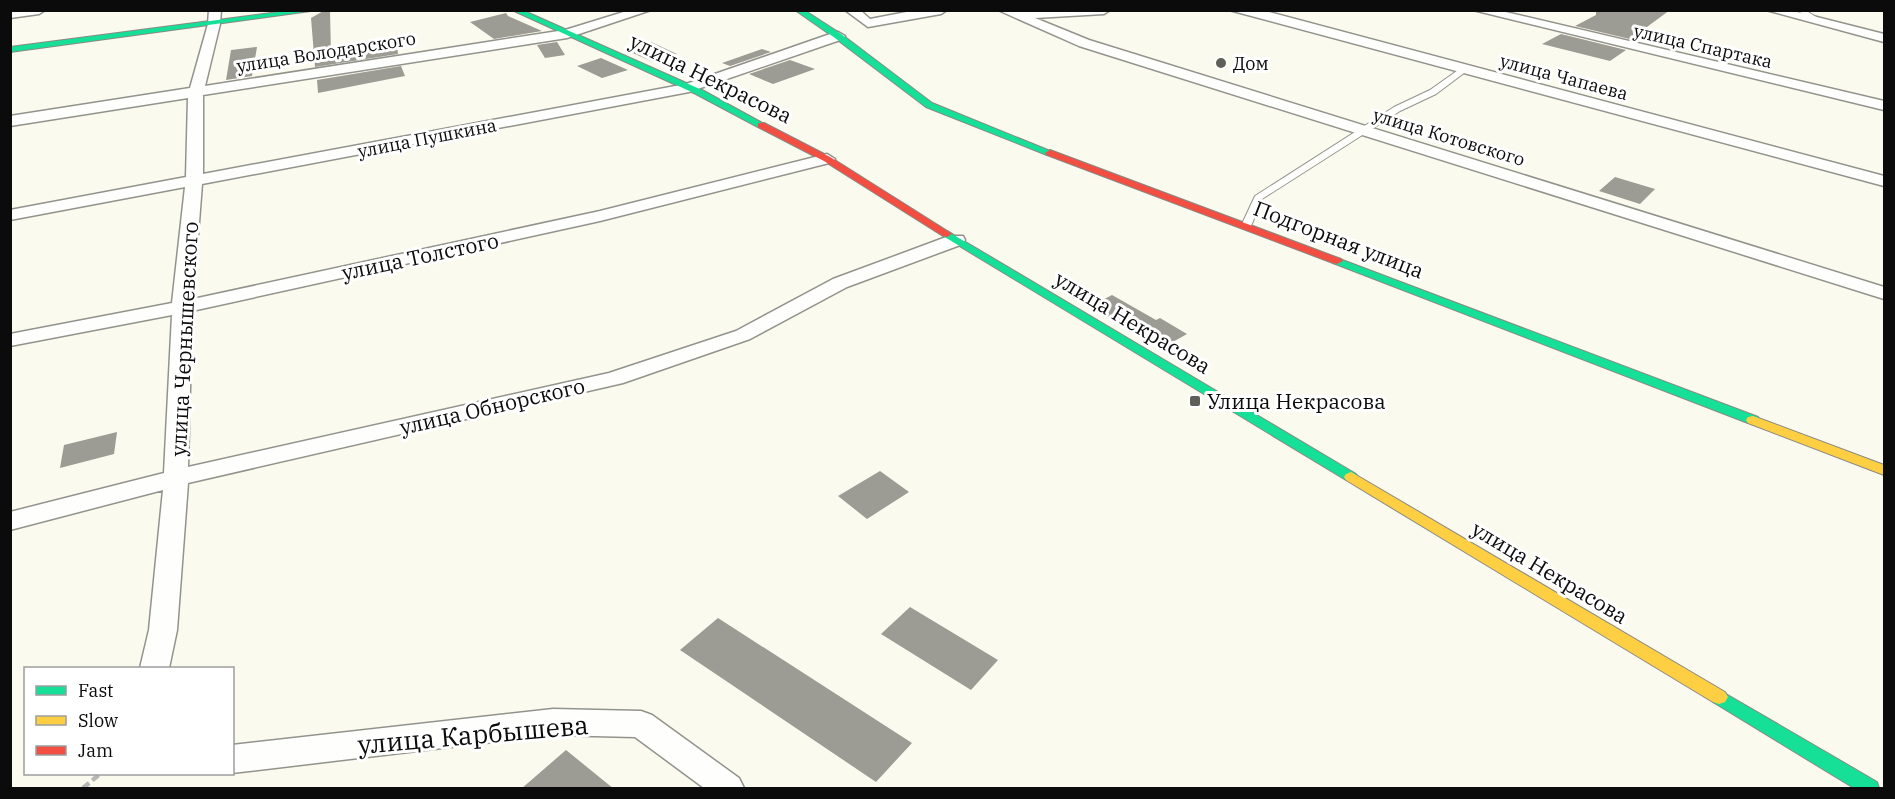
<svg xmlns="http://www.w3.org/2000/svg" width="1895" height="799" font-family="'IBM Plex Serif',serif">
  <rect width="100%" height="100%" fill="#fafaee"/>
  <path fill="#9c9b94" d="M325,10H330L331,57L397,46L398,54L315,67L311,18Z
    M1596,10H1670L1636,35L1644,37L1638,41L1575,26L1596,15Z
    M506,13L508,16L542,31L494,39L470,22Z
    M1561,34L1626,50L1610,61L1542,44Z
    M557,42L565,55L545,58L537,45Z
    M651,42L677,54L653,62L626,50Z
    M257,47L252,76L226,80L231,50Z
    M762,49L771,52L730,66L722,63Z
    M601,58L628,70L602,78L577,66Z
    M790,60L815,69L773,84L749,74Z
    M401,66L405,76L318,93L317,80Z
    M1615,177L1655,189L1640,204L1599,191Z
    M1112,295L1156,320L1160,318L1187,334L1162,348L1091,306Z
    M117,432L114,454L60,468L64,445Z
    M880,471L909,492L867,519L838,496Z
    M910,607L998,660L971,690L881,634Z
    M718,618L912,743L876,782L680,650Z
    M566,750L614,789H521Z"/>
  <g fill="none" stroke-linecap="round" stroke-linejoin="round">
    <defs>
      <path id="lane" d="M1796,10H1805L1824,22L1819,23Z
        M1461,68L1468,70L1436,94L1400,111L1262,199L1251,226L1246,229L1243,228L1241,226L1255,196L1394,107L1430,90Z"/>
      <path id="street" d="M10,10H45L39,14L10,18Z
        M209,10H221L220,24L205,86L565,30L630,10H651L567,38L203,95V174L686,84L833,33L838,32L845,36L843,39L689,92L202,184L193,299L600,211L827,154L835,159L833,162L600,221L192,311L188,467L609,373L736,331L833,279L949,236H963L965,240L963,244L847,287L750,339L623,383L188,483L177,630L169,668H140L149,630L163,490L10,530V512L164,473L172,315L10,346V334L172,303L185,187L10,220V210L186,177L188,98L10,126V116L190,88L208,24Z
        M845,10H860L870,19L917,10H947L941,14L868,27Z
        M998,10H1110L1104,14L1035,18L1089,40L1884,287V299L1079,46Z
        M1229,10L1265,11L1884,176V186Z
        M1473,10H1497L1884,101V110Z
        M1766,10H1789L1884,34V42Z
        M553,709L641,711L652,715L739,778L744,788H704L635,737L553,735L232,773V745Z"/>
      <path id="fast" d="M294,10H318L10,52V47Z
        M512,10H522L702,90L766,125L758,127L696,94Z
        M795,10H804L841,34L932,103L1055,153L1047,155L926,107L835,38Z
        M947,231L1356,474L1358,477L1356,480H1346L943,236L942,234Z
        M1337,258L1758,417L1760,420L1758,423H1748L1333,263L1331,261Z
        M1719,690L1877,782L1879,788H1854L1713,702L1710,697L1713,692Z"/>
      <path id="slow" d="M1753,416L1884,465V475L1748,423L1746,420L1748,417Z
        M1351,472L1725,692L1728,697L1725,702L1719,704L1713,702L1346,480L1344,477L1346,474Z"/>
      <path id="jam" d="M758,123H764L830,157L952,234L947,237L943,236L824,161L758,127Z
        M1050,150L1341,259L1343,261L1337,264L1333,263L1047,155L1045,153Z"/>
    </defs>
    <use href="#lane" stroke="#93938d" stroke-width="2"/>
    <use href="#street" stroke="#93938d" stroke-width="3"/>
    <use href="#fast" stroke="#898984" stroke-width="2"/>
    <use href="#slow" stroke="#898984" stroke-width="2"/>
    <use href="#jam" stroke="#898984" stroke-width="2"/>
    <path stroke="#b7b7b5" stroke-width="4.5" stroke-dasharray="8 4" stroke-linecap="butt" d="M83,788L100,774"/>
    <use href="#lane" fill="#fefefc" fill-rule="evenodd"/>
    <use href="#street" fill="#fefefc" fill-rule="evenodd"/>
    <use href="#fast" fill="#16e098" fill-rule="evenodd"/>
    <use href="#slow" fill="#ffcf43" fill-rule="evenodd"/>
    <use href="#jam" fill="#f24e42" fill-rule="evenodd"/>
  </g>
  <g fill="#5f5f5a" stroke="#fff" stroke-width="2">
    <circle cx="1221" cy="63" r="6"/>
    <rect x="1189" y="395" width="12" height="12" rx="3"/>
  </g>
  <g text-anchor="middle" dominant-baseline="central" stroke-width="6" stroke-linejoin="round" paint-order="stroke">
    <g font-size="18" fill="#0b0b0b" stroke="#fff">
      <text transform="translate(1703 46) rotate(13)">улица Спартака</text>
      <text transform="translate(326 52) rotate(-9)">улица Володарского</text>
      <text transform="translate(1564 77) rotate(15)">улица Чапаева</text>
      <text transform="translate(1449 137) rotate(17)">улица Котовского</text>
      <text transform="translate(427 138) rotate(-11)">улица Пушкина</text>
    </g>
    <g font-size="18" fill="#0b0b0b" stroke="#fff" text-anchor="start">
      <text x="1233" y="63">Дом</text>
    </g>
    <g font-size="21" fill="#0b0b0b" stroke="#fff">
      <text transform="translate(711 78) rotate(26)">улица Некрасова</text>
      <text transform="translate(1339 239) rotate(21)">Подгорная улица</text>
      <text transform="translate(420 256) rotate(-12)">улица Толстого</text>
      <text transform="translate(1133 322) rotate(31)">улица Некрасова</text>
      <text transform="translate(184 339) rotate(-87)">улица Чернышевского</text>
      <text transform="translate(492 406) rotate(-13)">улица Обнорского</text>
      <text transform="translate(1550 572) rotate(31)">улица Некрасова</text>
    </g>
    <g font-size="21" fill="#0b0b0b" stroke="#fff" text-anchor="start">
      <text x="1207" y="401">Улица Некрасова</text>
    </g>
    <g font-size="26" fill="#0b0b0b" stroke="#fff">
      <text transform="translate(473 734) rotate(-5)">улица Карбышева</text>
    </g>
  </g>
  <rect width="1895" height="799" fill="none" stroke="#0b0b0b" stroke-width="24"/>
  <rect x="24" y="667" width="210" height="108" fill="#ffffff" stroke="#9d9d9d" stroke-width="1.5"/>
  <rect x="36" y="686" width="30" height="9" fill="#16e098" stroke="#9d9d9d" stroke-width="1.5"/>
  <text x="78" y="697" font-size="18" fill="#0b0b0b">Fast</text>
  <rect x="36" y="716" width="30" height="9" fill="#ffcf43" stroke="#9d9d9d" stroke-width="1.5"/>
  <text x="78" y="727" font-size="18" fill="#0b0b0b">Slow</text>
  <rect x="36" y="746" width="30" height="9" fill="#f24e42" stroke="#9d9d9d" stroke-width="1.5"/>
  <text x="78" y="757" font-size="18" fill="#0b0b0b">Jam</text>
</svg>
